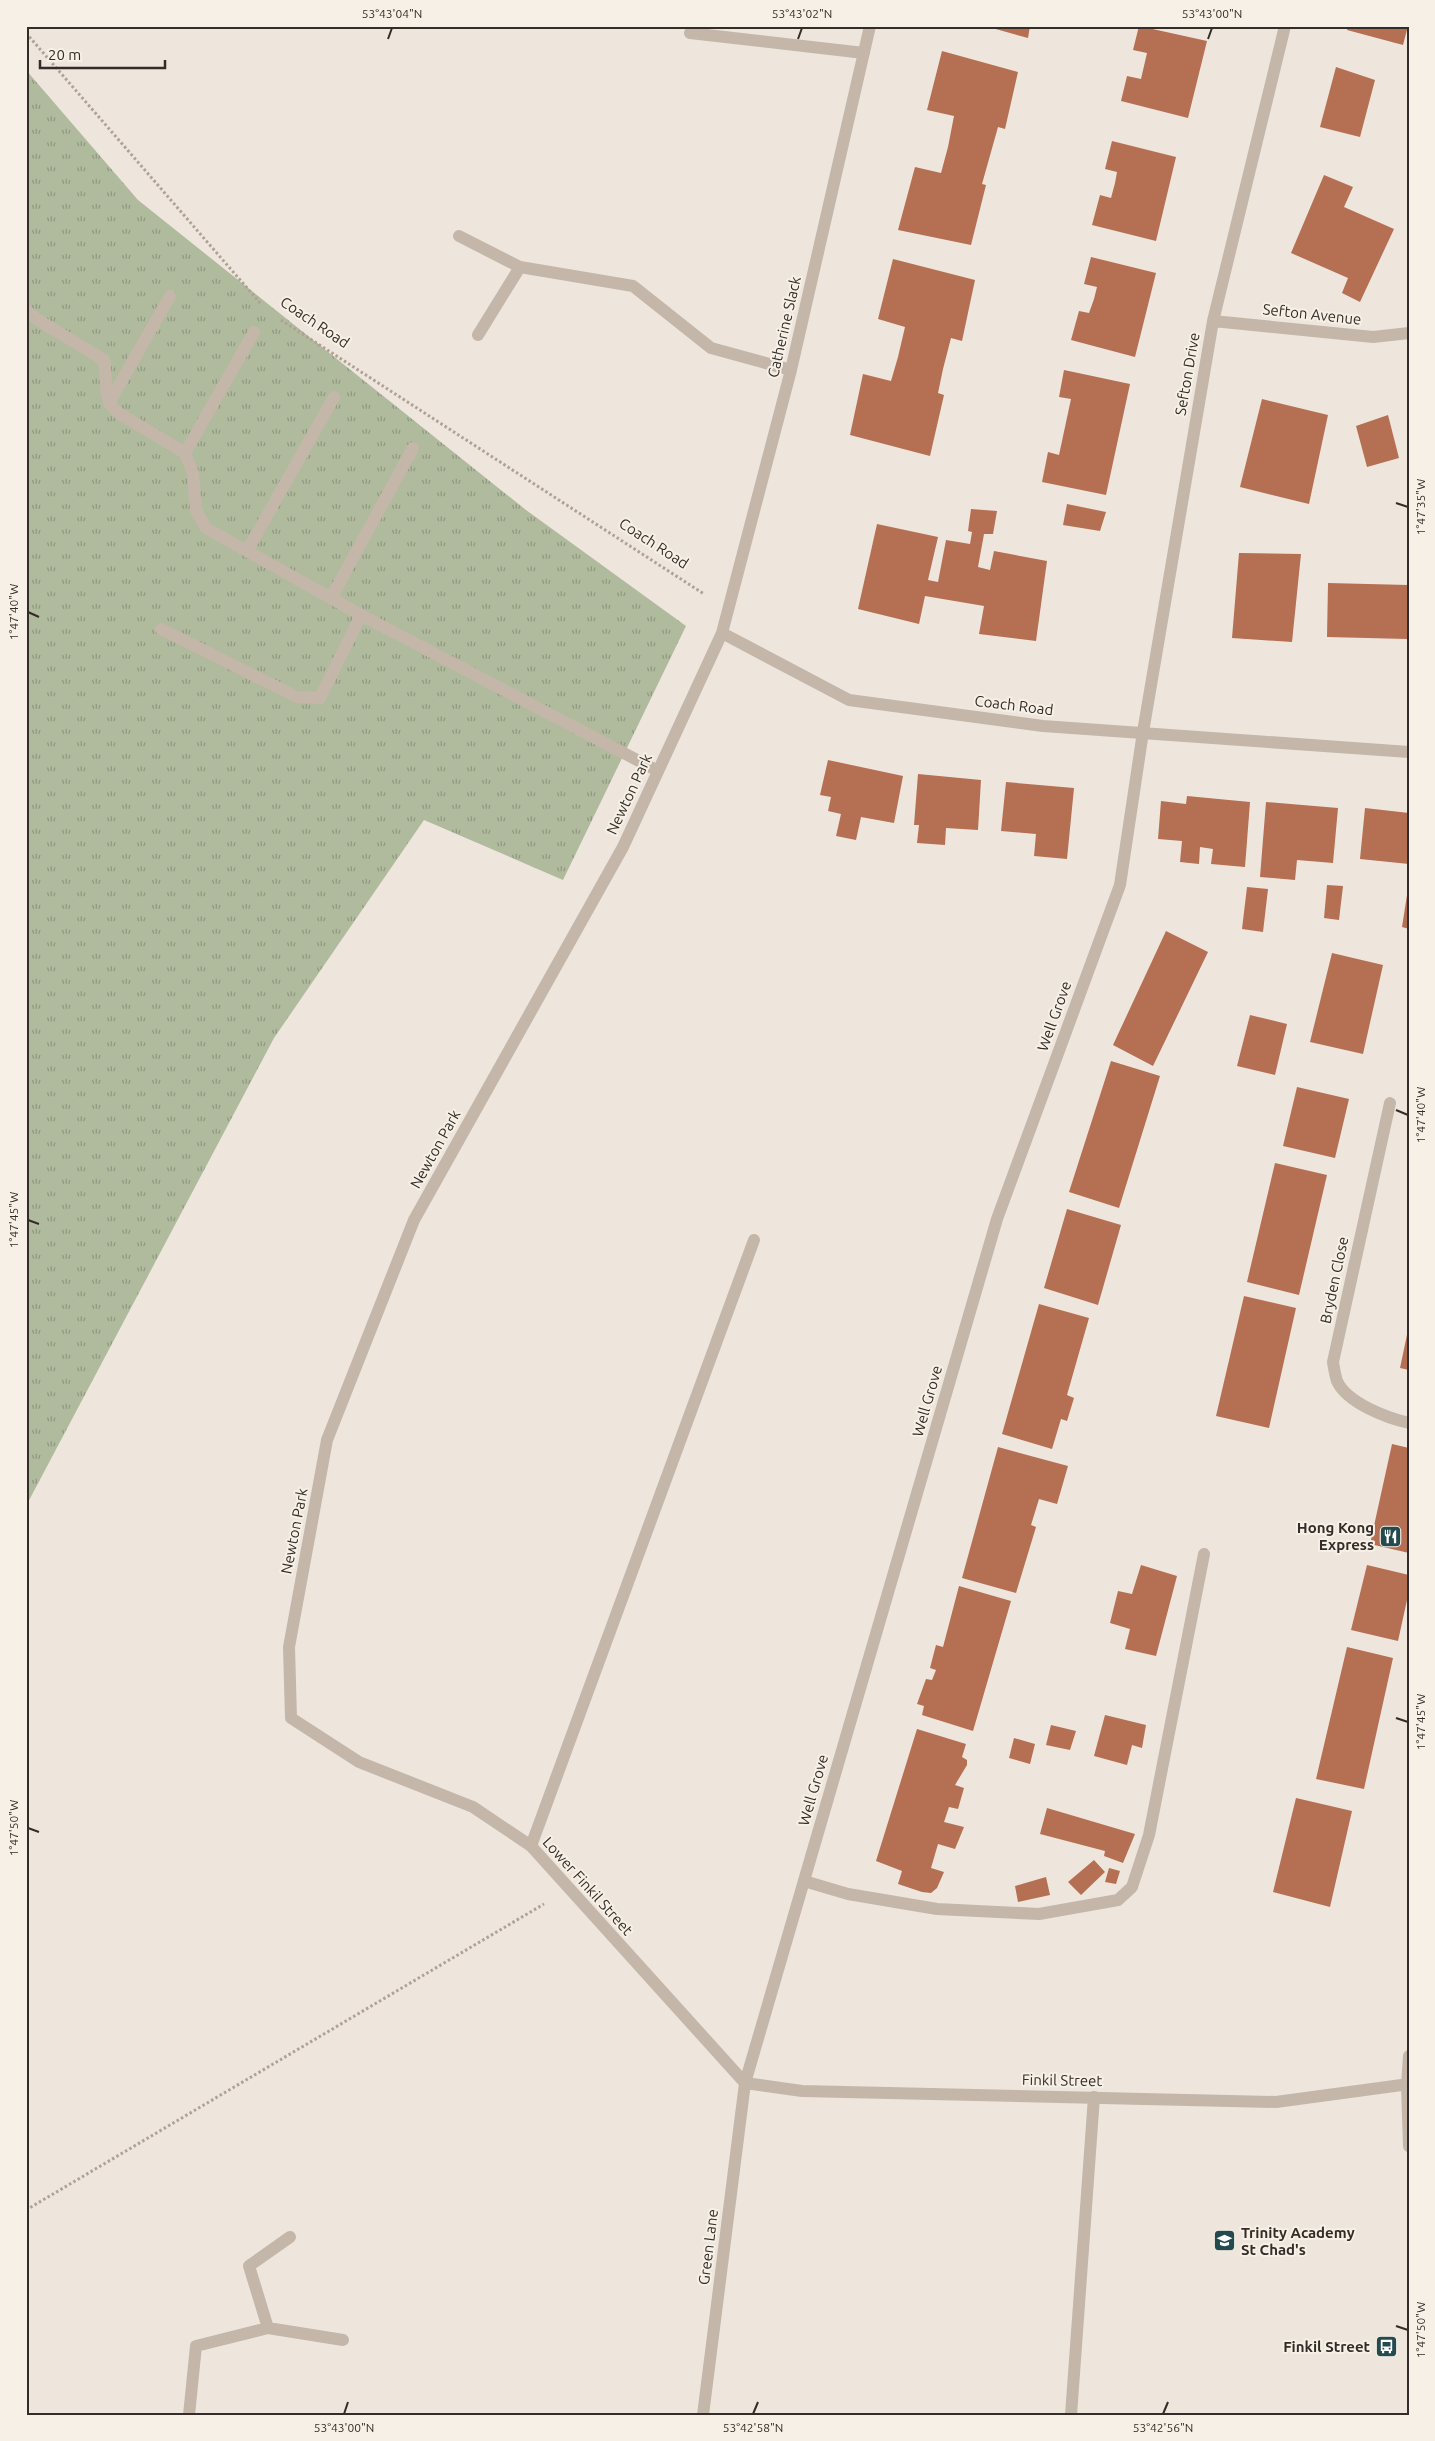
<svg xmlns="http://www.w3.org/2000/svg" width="1435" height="2441" font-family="Ubuntu,sans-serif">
  <defs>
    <pattern id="grass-tufts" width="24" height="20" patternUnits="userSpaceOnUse" patternTransform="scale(1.25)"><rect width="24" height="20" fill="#b0bb9e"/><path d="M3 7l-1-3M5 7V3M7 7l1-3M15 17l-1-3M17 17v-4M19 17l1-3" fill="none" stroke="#909881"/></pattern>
  </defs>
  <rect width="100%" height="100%" fill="#eee6dc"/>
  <path fill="url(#grass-tufts)" d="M26,70L138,200L526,510L686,626L563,880L424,820L274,1038L26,1506Z"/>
  <path fill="#b56f53" d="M985,26H1030L1028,38Z
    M1139,26L1207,41L1188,118L1121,101L1127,76L1141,79L1147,53L1133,50Z
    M1348,26H1408L1403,45L1347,30Z
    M942,51L1018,72L1005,129L998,127L982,184L986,185L971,245L898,230L915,167L941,173L948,147L954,116L927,110Z
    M1336,67L1375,80L1360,137L1320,127Z
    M1112,141L1176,157L1156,241L1092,225L1100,195L1111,198L1115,183L1117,172L1105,169Z
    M1324,175L1353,187L1344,207L1394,229L1360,302L1342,293L1348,278L1291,253Z
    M1091,257L1156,273L1135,357L1071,340L1079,311L1089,313L1094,299L1097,287L1084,284Z
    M893,259L975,280L962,341L951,338L943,369L938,393L944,395L930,456L850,435L863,374L891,381L898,357L905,327L878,319Z
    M1064,370L1130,384L1106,495L1042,482L1048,452L1059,455L1071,399L1059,397Z
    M1262,399L1328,415L1309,504L1240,487Z
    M1388,415L1399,458L1367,467L1356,426Z
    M1067,504L1106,512L1100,531L1063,525Z
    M971,509L997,511L993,534H984L978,567L990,570L994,551L1047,561L1036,641L979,634L984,606L925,596L919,624L858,609L877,524L938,537L928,580L938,582L946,540L970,544L972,532L968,531Z
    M1239,553L1301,554L1292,642L1232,638Z
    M1328,583L1408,585L1407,639L1327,637Z
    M828,760L903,776L894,823L861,817L856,840L836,836L841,814L828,811L831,797L820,795Z
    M918,774L981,780L978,830L946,828L945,845L917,843L919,825H914Z
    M1006,782L1074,788L1067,859L1034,856L1036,834L1001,831Z
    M1187,796L1250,802L1245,867L1211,864L1213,849L1200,847L1199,864L1180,862L1182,841L1158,839L1161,801L1186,804Z
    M1266,802L1338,808L1333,863L1297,860L1295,880L1260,877Z
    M1365,808L1409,813V864L1360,859Z
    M1327,885L1343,886L1339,920L1324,918Z
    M1247,887L1268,889L1263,932L1242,929Z
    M1407,895H1409V929L1402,927Z
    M1166,931L1208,952L1153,1066L1113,1045Z
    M1332,953L1383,965L1363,1054L1310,1042Z
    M1250,1015L1287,1024L1275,1075L1237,1066Z
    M1111,1061L1160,1076L1119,1208L1069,1192Z
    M1297,1087L1349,1099L1335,1158L1283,1146Z
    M1275,1163L1327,1175L1299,1295L1247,1282Z
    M1067,1209L1121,1225L1098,1305L1044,1288Z
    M1244,1296L1296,1308L1269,1428L1216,1416Z
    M1039,1304L1089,1318L1067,1395L1074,1398L1067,1421L1061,1419L1052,1449L1002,1434Z
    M1408,1330H1409V1370L1400,1368Z
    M1392,1444L1409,1448V1553L1370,1544Z
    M998,1447L1068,1466L1057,1504L1039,1499L1031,1525L1036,1527L1016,1593L962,1578Z
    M1141,1565L1177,1576L1156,1656L1125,1649L1130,1629L1110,1623L1118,1591L1132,1594Z
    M1367,1565L1409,1575V1591L1398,1641L1351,1630Z
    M959,1586L1011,1601L973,1731L922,1715L924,1706L917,1704L926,1679L932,1680L936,1670L930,1668L936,1645L943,1647Z
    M1347,1647L1393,1658L1364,1789L1316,1779Z
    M1105,1715L1146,1725L1142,1748L1132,1745L1127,1765L1094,1756Z
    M1051,1725L1076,1731L1070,1750L1046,1745Z
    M917,1729L966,1744L962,1757L967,1760V1765L955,1785L964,1788L958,1809L949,1807L944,1822L964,1827L955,1849L938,1844L931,1868L944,1872L937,1888L931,1893L922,1892L898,1884L902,1871L876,1861Z
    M1014,1738L1035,1744L1030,1764L1009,1758Z
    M1296,1798L1352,1811L1330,1907L1273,1892Z
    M1047,1808L1135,1834L1123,1863L1104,1856L1105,1851L1040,1834Z
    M1094,1860L1105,1872L1081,1895L1068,1882Z
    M1109,1868L1120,1871L1116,1884L1105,1882Z
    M1046,1877L1050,1895L1018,1902L1015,1886Z"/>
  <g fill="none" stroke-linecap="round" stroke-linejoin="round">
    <path stroke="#b0a194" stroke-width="3" stroke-dasharray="2.5 2.5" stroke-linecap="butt" d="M26,33L261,304
      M281,320L704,594
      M26,2210L544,1904"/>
    <path stroke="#c4b7a9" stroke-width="12" d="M26,310L38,320L104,360C108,380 101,397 117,412L185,453L193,473L196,510L206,528L361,615L658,771
      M109,403L170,296
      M185,453L254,332
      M247,551L334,397
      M331,598L413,448
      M161,629L297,697L320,698L361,615
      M1390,1103L1333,1362C1334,1368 1335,1375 1337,1381C1347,1403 1387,1418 1409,1423
      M531,1846L754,1240
      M804,1881L848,1894L937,1909L1039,1914L1118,1900L1132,1887L1149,1835L1204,1554
      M1071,2415L1094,2097"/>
    <path stroke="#c4b7a9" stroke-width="12" d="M690,33L864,53
      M459,236L520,267L633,286L711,348L791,370
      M1213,321L1373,337L1409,333
      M478,335L520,267
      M722,633L849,700L1043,726L1409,752
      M1409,2056L1407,2085L1409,2146
      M745,2083L531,1846L473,1807L359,1762L291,1718L289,1647L327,1440L414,1220L623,847L722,633L791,370L870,26
      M745,2083L802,2091L1276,2102L1409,2084
      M268,2328L343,2340
      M189,2415L196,2346L268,2328L249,2266L290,2237
      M703,2415L745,2083L997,1219L1120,885L1143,732L1213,321L1285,26"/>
  </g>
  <path fill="none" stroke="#332c28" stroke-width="2" d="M388,39L392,28M798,39L802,28M1208,39L1212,28M1396,503L1408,507M28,612L39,617M1396,1110L1408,1115M28,1220L39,1224M1396,1718L1408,1722M28,1828L39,1832M1396,2326L1408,2330M344,2414L348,2402M753,2414L758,2402M1163,2414L1168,2402"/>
  <defs>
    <symbol id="restaurant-square" viewBox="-11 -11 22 22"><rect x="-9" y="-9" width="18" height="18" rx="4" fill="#234a4e" stroke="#f6f0e7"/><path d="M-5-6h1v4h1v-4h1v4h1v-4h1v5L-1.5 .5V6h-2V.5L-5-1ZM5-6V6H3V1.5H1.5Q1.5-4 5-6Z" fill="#fff"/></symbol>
    <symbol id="school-square" viewBox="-11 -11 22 22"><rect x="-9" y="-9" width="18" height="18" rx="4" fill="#234a4e" stroke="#f6f0e7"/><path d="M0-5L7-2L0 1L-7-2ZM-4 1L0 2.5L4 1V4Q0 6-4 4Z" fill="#fff"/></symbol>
    <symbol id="bus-square" viewBox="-11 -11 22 22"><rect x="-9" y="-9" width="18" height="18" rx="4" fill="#234a4e" stroke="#f6f0e7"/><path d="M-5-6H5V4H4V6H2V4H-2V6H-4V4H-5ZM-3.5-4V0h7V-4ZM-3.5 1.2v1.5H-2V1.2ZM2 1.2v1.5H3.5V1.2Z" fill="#fff"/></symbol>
  </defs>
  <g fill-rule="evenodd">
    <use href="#restaurant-square" x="1378" y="1524" width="25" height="25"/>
    <use href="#school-square" x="1212" y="2228" width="25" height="25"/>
    <use href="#bus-square" x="1374" y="2334" width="25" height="25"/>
  </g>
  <g text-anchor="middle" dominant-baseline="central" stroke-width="4" stroke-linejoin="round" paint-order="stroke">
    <g font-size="15" fill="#332c28" stroke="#f6f0e7">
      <text transform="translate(1312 314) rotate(6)">Sefton Avenue</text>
      <text transform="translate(315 322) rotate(34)">Coach Road</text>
      <text transform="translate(784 327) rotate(-77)">Catherine Slack</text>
      <text transform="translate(1187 374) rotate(-80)">Sefton Drive</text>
      <text transform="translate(654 543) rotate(33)">Coach Road</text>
      <text transform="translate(1014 705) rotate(7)">Coach Road</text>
      <text transform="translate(629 794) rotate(-65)">Newton Park</text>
      <text transform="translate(1054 1016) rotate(-70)">Well Grove</text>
      <text transform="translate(435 1149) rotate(-61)">Newton Park</text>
      <text transform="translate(1334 1280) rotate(-78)">Bryden Close</text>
      <text transform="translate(927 1401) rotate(-74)">Well Grove</text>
      <text transform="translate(294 1531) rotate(-79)">Newton Park</text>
      <text transform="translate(813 1790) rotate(-74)">Well Grove</text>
      <text transform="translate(588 1886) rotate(48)">Lower Finkil Street</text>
      <text transform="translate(1062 2080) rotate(1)">Finkil Street</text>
      <text transform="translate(708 2247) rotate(-83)">Green Lane</text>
    </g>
    <g font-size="15" font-weight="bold" fill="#332c28" stroke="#f6f0e7" text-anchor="end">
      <text x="1374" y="1527">Hong Kong<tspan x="1374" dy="17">Express</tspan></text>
      <text x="1241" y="2232" text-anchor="start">Trinity Academy<tspan x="1241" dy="17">St Chad's</tspan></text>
      <text x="1370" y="2346">Finkil Street</text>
    </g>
  </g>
  <rect width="1435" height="2441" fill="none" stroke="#f6f0e7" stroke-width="55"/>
  <path d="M40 60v8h125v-8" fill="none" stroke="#332c28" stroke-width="2.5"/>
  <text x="48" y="60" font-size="15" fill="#332c28" stroke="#f6f0e7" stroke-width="4" paint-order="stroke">20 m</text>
  <rect x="28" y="28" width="1380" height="2386" fill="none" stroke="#332c28" stroke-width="2"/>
  <g font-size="12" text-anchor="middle" fill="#332c28">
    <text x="392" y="18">53°43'04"N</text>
    <text x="802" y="18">53°43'02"N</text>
    <text x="1212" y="18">53°43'00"N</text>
    <text transform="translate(1421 507) rotate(-90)" y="4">1°47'35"W</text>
    <text transform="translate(14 612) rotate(-90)" y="4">1°47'40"W</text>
    <text transform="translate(1421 1115) rotate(-90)" y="4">1°47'40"W</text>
    <text transform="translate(14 1220) rotate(-90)" y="4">1°47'45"W</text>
    <text transform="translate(1421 1722) rotate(-90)" y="4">1°47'45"W</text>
    <text transform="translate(14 1828) rotate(-90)" y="4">1°47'50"W</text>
    <text transform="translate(1421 2330) rotate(-90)" y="4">1°47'50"W</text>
    <text x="344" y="2432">53°43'00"N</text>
    <text x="753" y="2432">53°42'58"N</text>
    <text x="1163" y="2432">53°42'56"N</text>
  </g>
</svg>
